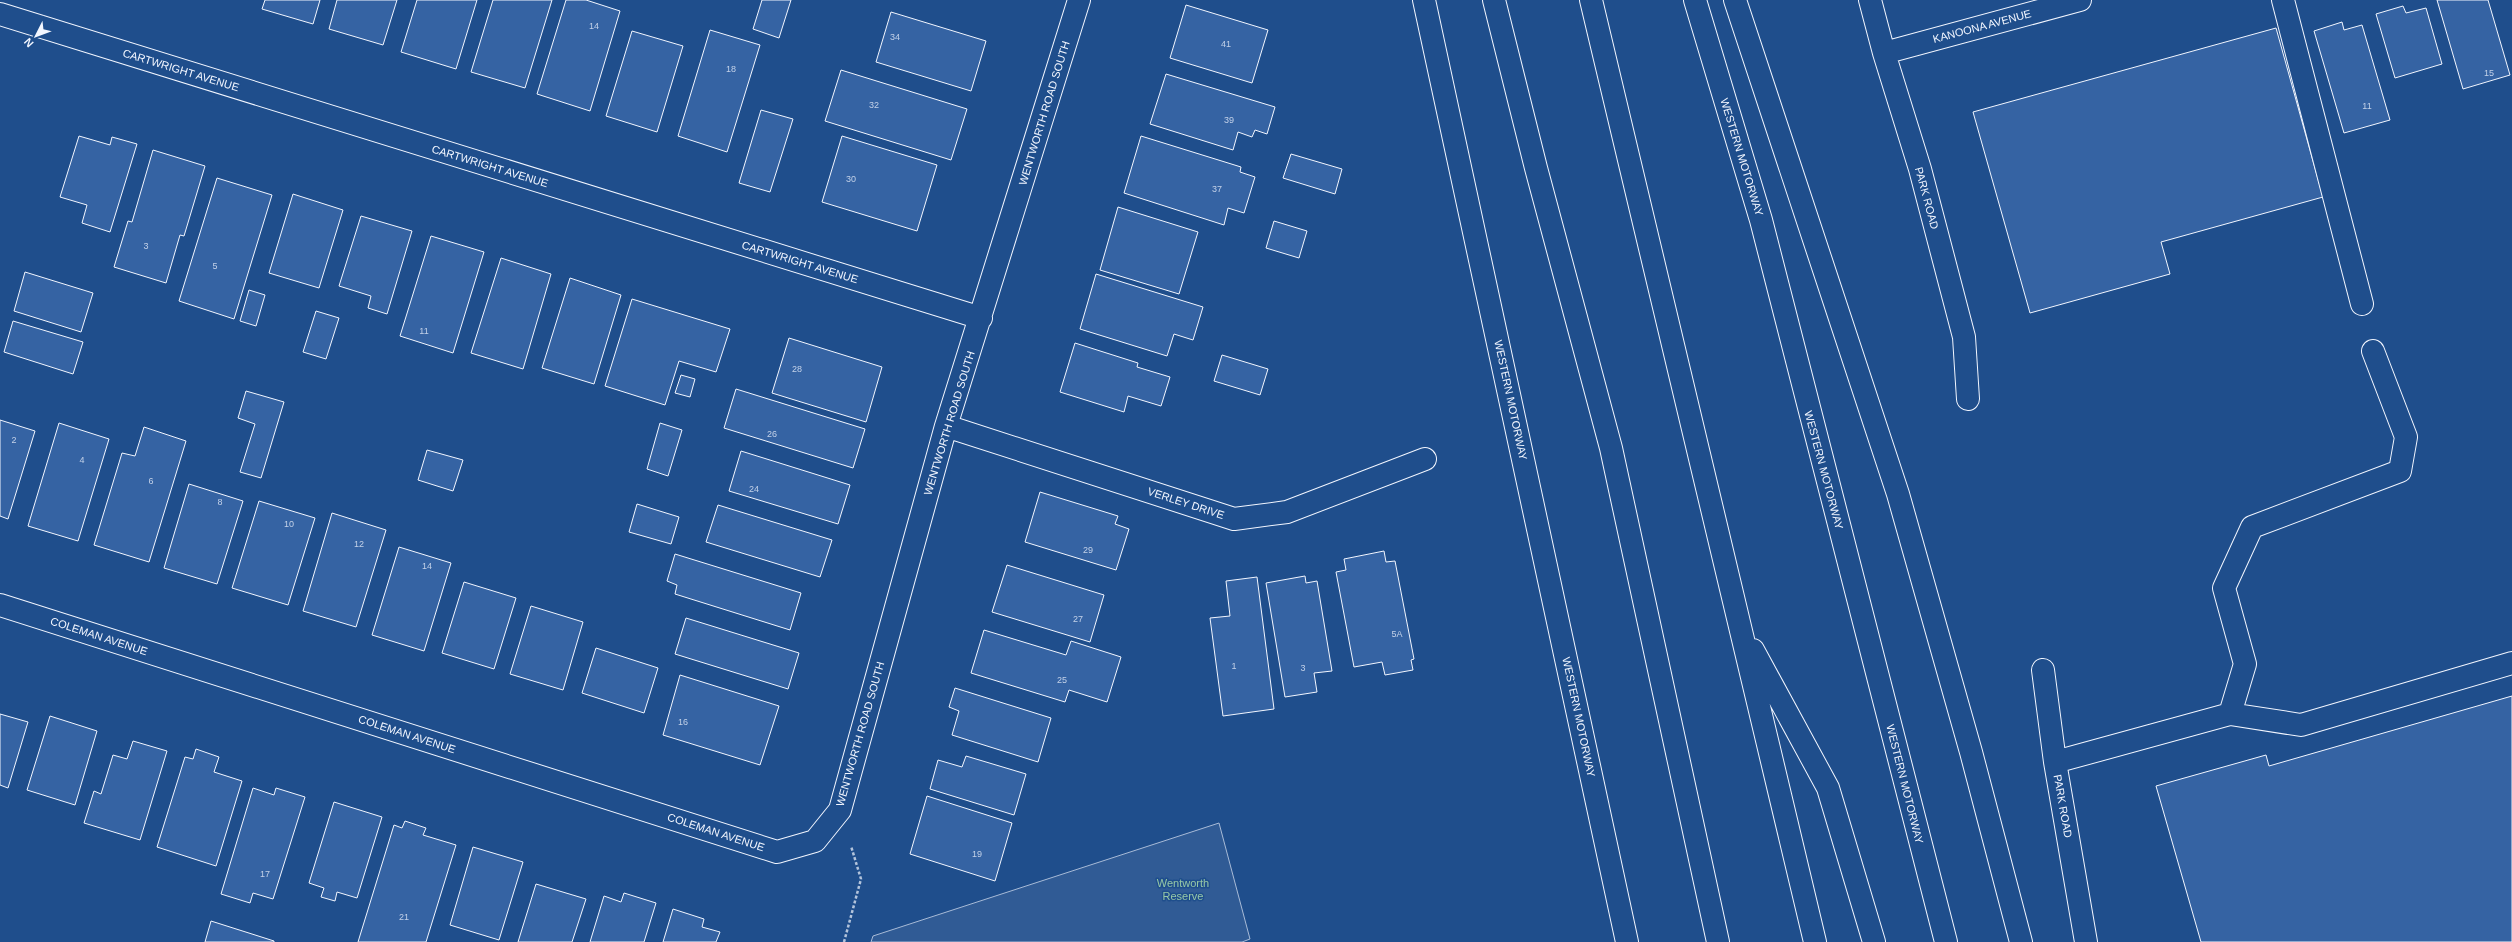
<svg xmlns="http://www.w3.org/2000/svg" width="2512" height="942" font-family="Arial,sans-serif">
  <rect width="100%" height="100%" fill="#1f4e8c"/>
  <path fill="#305b95" stroke="#a8bbd7" d="M1219,823L1250,939L1242,942H871L873,936Z"/>
  <path fill="#3563a3" stroke="#f2f6ff" d="M265,0H320L313,24L262,9Z
    M337,0H397L383,45L329,29Z
    M417,0H477L456,69L401,52Z
    M493,0H552L525,88L471,72Z
    M566,0H586L620,11L590,111L537,94Z
    M762,0H791L779,38L753,29Z
    M2437,0H2488L2510,75L2463,89Z
    M1186,5L1268,30L1252,83L1170,58Z
    M2403,6L2406,13L2426,8L2442,64L2395,78L2376,14Z
    M891,12L986,41L971,91L876,62Z
    M2342,22L2344,30L2362,25L2390,120L2344,133L2314,31Z
    M2276,28L2323,197L2161,242L2170,274L2030,313L1973,112Z
    M710,30L760,45L727,152L678,136Z
    M632,31L683,46L657,132L606,116Z
    M841,70L967,109L951,160L825,121Z
    M1166,74L1275,107L1267,134L1255,130L1252,137L1238,132L1233,150L1150,124Z
    M761,110L793,119L770,192L739,183Z
    M79,136L110,145L112,137L137,144L110,232L82,223L87,205L60,197Z
    M842,136L937,165L917,231L822,202Z
    M1141,136L1241,167L1240,172L1255,177L1244,213L1228,208L1224,225L1124,193Z
    M153,150L205,166L184,236L180,235L166,283L114,267L128,221L132,222Z
    M1291,154L1342,169L1335,194L1283,178Z
    M217,178L272,195L234,319L179,301Z
    M293,194L343,210L319,288L269,273Z
    M1118,207L1198,232L1179,294L1100,270Z
    M361,216L412,231L387,314L368,308L371,296L339,286Z
    M1274,221L1307,231L1299,258L1266,248Z
    M431,236L484,252L453,353L400,336Z
    M501,258L551,274L523,369L471,353Z
    M25,272L93,293L81,332L14,311Z
    M1096,274L1203,307L1193,340L1174,334L1167,356L1080,329Z
    M570,278L621,295L594,384L542,368Z
    M249,290L265,295L256,326L240,321Z
    M632,299L730,329L716,372L679,361L665,405L605,386Z
    M316,311L339,318L326,359L303,352Z
    M13,321L83,342L73,374L4,352Z
    M789,338L882,367L866,422L772,393Z
    M1075,343L1138,363L1137,367L1170,377L1161,406L1128,396L1124,412L1060,392Z
    M1222,355L1268,369L1260,395L1214,381Z
    M681,375L695,379L690,397L675,393Z
    M736,389L865,429L853,468L724,428Z
    M246,391L284,402L261,478L240,472L255,424L238,418Z
    M0,420L35,431L8,519L0,516Z
    M59,423L109,439L78,541L28,526Z
    M660,423L682,430L668,476L647,469Z
    M144,427L186,441L149,562L94,545L122,453L135,456Z
    M427,450L463,460L453,491L418,480Z
    M741,451L850,485L838,524L729,491Z
    M189,484L243,501L217,584L164,568Z
    M1040,492L1118,516L1115,524L1129,529L1116,570L1025,542Z
    M259,501L315,518L288,605L232,588Z
    M637,504L679,517L671,544L629,532Z
    M718,505L832,540L820,577L706,542Z
    M332,513L386,530L356,627L303,611Z
    M399,547L451,563L424,651L372,635Z
    M1384,551L1386,562L1395,561L1414,659L1411,660L1413,670L1385,675L1382,662L1354,667L1336,572L1346,570L1344,559Z
    M675,554L801,593L790,630L675,594L677,585L667,581Z
    M1007,565L1104,595L1090,642L992,612Z
    M1305,576L1306,583L1317,581L1332,671L1314,673L1317,692L1285,697L1266,583Z
    M1257,577L1274,709L1223,716L1210,618L1230,616L1226,581Z
    M464,582L516,598L494,669L442,653Z
    M531,606L583,622L563,690L510,674Z
    M686,618L799,653L788,689L675,654Z
    M984,630L1066,655L1071,641L1121,657L1107,702L1069,690L1065,702L971,673Z
    M596,648L658,668L644,713L582,693Z
    M680,675L779,706L760,765L663,735Z
    M955,688L1051,718L1038,762L952,735L959,711L949,707Z
    M2512,696V942H2201L2156,786L2266,755L2269,766Z
    M0,714L28,722L8,788L0,785Z
    M50,716L97,731L75,805L27,790Z
    M133,741L167,751L140,840L84,823L94,791L101,794L113,755L127,759Z
    M196,749L219,757L214,772L242,781L216,866L157,847L185,757L193,759Z
    M966,756L1026,774L1014,815L930,789L938,760L962,767Z
    M253,788L274,795L276,788L305,797L273,899L253,893L250,903L221,894Z
    M927,796L1012,823L995,881L910,854Z
    M334,802L382,817L357,898L337,892L335,901L321,897L324,888L309,883Z
    M405,821L426,828L423,835L456,845L426,942H358L394,825L402,828Z
    M473,847L523,862L499,940L450,925Z
    M536,884L586,899L572,942H518Z
    M624,893L656,903L644,942H590L604,896L621,902Z
    M673,909L704,919L702,927L720,932L716,942H663Z
    M211,921L274,941V942H205Z"/>
  <g fill="none" stroke-linecap="round" stroke-linejoin="round">
    <defs>
      <path id="minor" d="M1870,0L1884,53L1920,169L1964,337L1968,399
        M2283,0L2362,304
        M0,14L981,318
        M1884,53L2080,0
        M946,426L1234,519L1287,512L1425,459
        M0,605L777,852L815,841L840,810L946,426L1079,0
        M2043,670L2055,762L2086,942
        M2230,714L2245,664L2224,588L2252,527L2400,471L2406,437L2373,351
        M2055,762L2230,714L2301,725L2512,663"/>
      <path id="highway" d="M1424,0L1627,942
        M1494,0L1536,168L1611,448L1718,942
        M1591,0L1815,942
        M1695,0L1761,220L1946,942
        M1735,0L1898,494L1971,752L2021,942
        M1753,650L1828,788L1874,942"/>
    </defs>
    <use href="#minor" stroke="#f2f6ff" stroke-width="24"/>
    <use href="#highway" stroke="#f2f6ff" stroke-width="24"/>
    <path stroke="#b3c4dc" stroke-width="2.5" stroke-dasharray="3 2" stroke-linecap="butt" d="M844,942L861,879L851,846"/>
    <use href="#minor" stroke="#1f4e8c" stroke-width="22"/>
    <use href="#highway" stroke="#1f4e8c" stroke-width="22"/>
  </g>
  <g text-anchor="middle" dominant-baseline="central" stroke-width="3" stroke-linejoin="round" paint-order="stroke">
    <g font-size="9" fill="#c3d1e8">
      <text x="594" y="26">14</text>
      <text x="895" y="37">34</text>
      <text x="1226" y="44">41</text>
      <text x="731" y="69">18</text>
      <text x="2489" y="73">15</text>
      <text x="874" y="105">32</text>
      <text x="2367" y="106">11</text>
      <text x="1229" y="120">39</text>
      <text x="851" y="179">30</text>
      <text x="1217" y="189">37</text>
      <text x="146" y="246">3</text>
      <text x="215" y="266">5</text>
      <text x="424" y="331">11</text>
      <text x="797" y="369">28</text>
      <text x="772" y="434">26</text>
      <text x="14" y="440">2</text>
      <text x="82" y="460">4</text>
      <text x="151" y="481">6</text>
      <text x="754" y="489">24</text>
      <text x="220" y="502">8</text>
      <text x="289" y="524">10</text>
      <text x="359" y="544">12</text>
      <text x="1088" y="550">29</text>
      <text x="427" y="566">14</text>
      <text x="1078" y="619">27</text>
      <text x="1397" y="634">5A</text>
      <text x="1234" y="666">1</text>
      <text x="1303" y="668">3</text>
      <text x="1062" y="680">25</text>
      <text x="683" y="722">16</text>
      <text x="977" y="854">19</text>
      <text x="265" y="874">17</text>
      <text x="404" y="917">21</text>
    </g>
    <g font-size="11" fill="#f2f6ff" stroke="#1f4e8c">
      <text transform="translate(1982 26) rotate(-15)">KANOONA AVENUE</text>
      <text transform="translate(181 70) rotate(17)">CARTWRIGHT AVENUE</text>
      <text transform="translate(1044 113) rotate(-73)">WENTWORTH ROAD SOUTH</text>
      <text transform="translate(1742 157) rotate(73)">WESTERN MOTORWAY</text>
      <text transform="translate(490 166) rotate(17)">CARTWRIGHT AVENUE</text>
      <text transform="translate(1927 198) rotate(75)">PARK ROAD</text>
      <text transform="translate(800 262) rotate(17)">CARTWRIGHT AVENUE</text>
      <text transform="translate(1511 400) rotate(78)">WESTERN MOTORWAY</text>
      <text transform="translate(949 423) rotate(-73)">WENTWORTH ROAD SOUTH</text>
      <text transform="translate(1824 470) rotate(75)">WESTERN MOTORWAY</text>
      <text transform="translate(1186 503) rotate(18)">VERLEY DRIVE</text>
      <text transform="translate(99 636) rotate(18)">COLEMAN AVENUE</text>
      <text transform="translate(1579 717) rotate(78)">WESTERN MOTORWAY</text>
      <text transform="translate(407 734) rotate(18)">COLEMAN AVENUE</text>
      <text transform="translate(860 734) rotate(-74)">WENTWORTH ROAD SOUTH</text>
      <text transform="translate(1905 784) rotate(76)">WESTERN MOTORWAY</text>
      <text transform="translate(2063 806) rotate(80)">PARK ROAD</text>
      <text transform="translate(716 832) rotate(18)">COLEMAN AVENUE</text>
    </g>
    <g font-size="11" fill="#97c8a6" stroke="#1f4e8c">
      <text x="1183" y="883">Wentworth<tspan x="1183" dy="13">Reserve</tspan></text>
    </g>
  </g>
  <g transform="translate(36 36) rotate(228)" stroke="#1f4e8c" stroke-width="3" paint-order="stroke">
  <path d="M0-3L7 15L0 10L-7 15Z" fill="#f2f6ff"/>
  <text y="-6" font-size="11" font-weight="bold" text-anchor="middle" fill="#f2f6ff">N</text>
  </g>
</svg>
